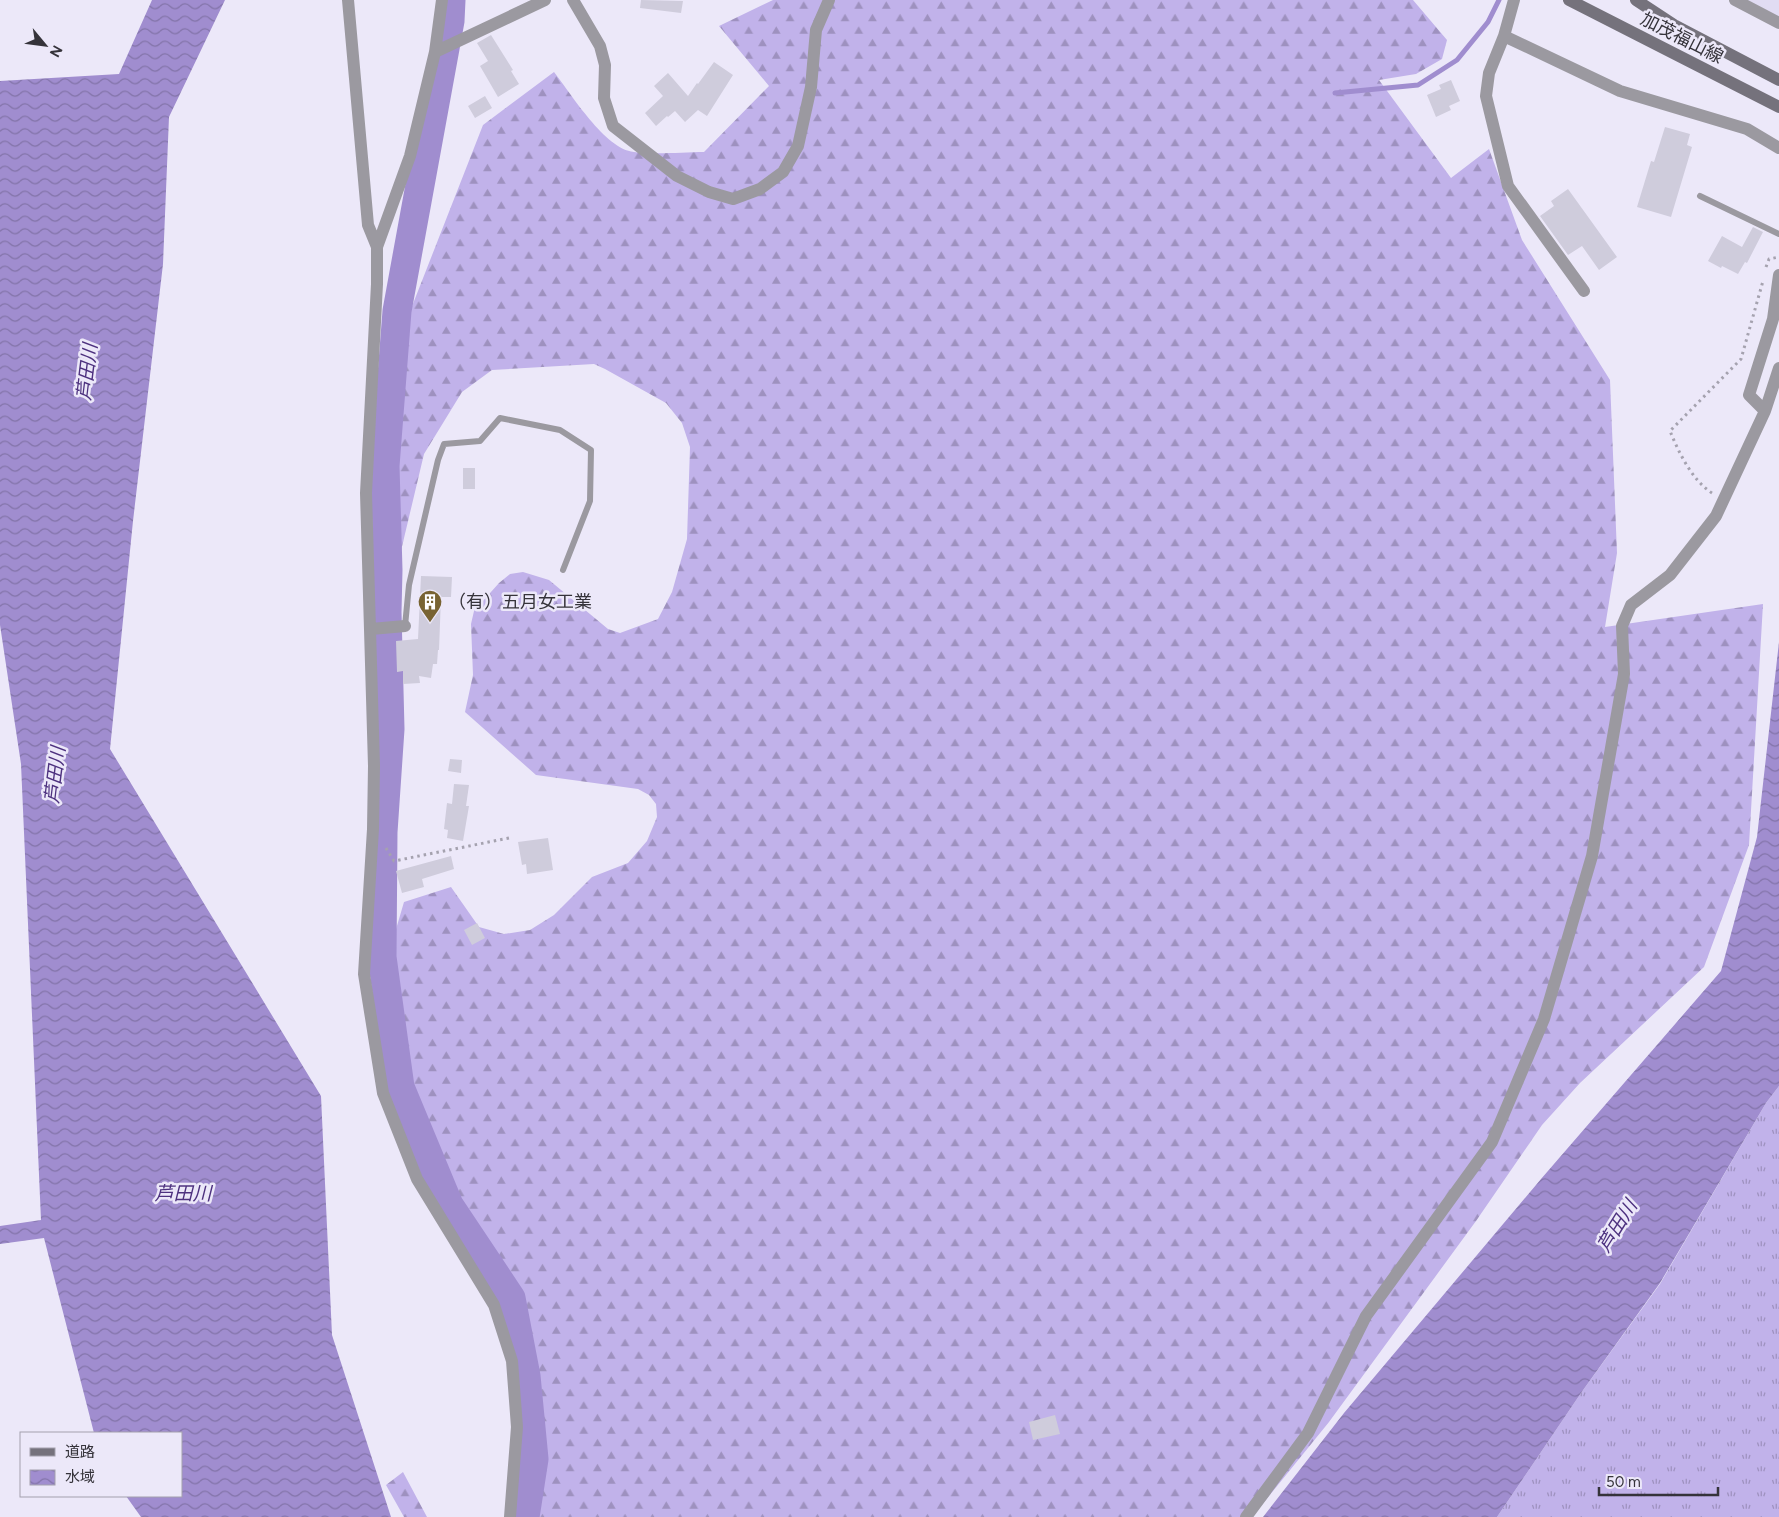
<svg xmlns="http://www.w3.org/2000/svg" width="1779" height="1517" font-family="Figtree,'Noto Sans JP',sans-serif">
  <defs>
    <pattern id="grass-tufts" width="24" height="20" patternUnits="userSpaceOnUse" patternTransform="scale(1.25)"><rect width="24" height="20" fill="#c1b2ea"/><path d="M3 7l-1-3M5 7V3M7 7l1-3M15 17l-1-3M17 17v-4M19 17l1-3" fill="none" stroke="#9e91bf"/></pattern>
    <pattern id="forest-firs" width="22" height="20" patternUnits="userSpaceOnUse" patternTransform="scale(1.25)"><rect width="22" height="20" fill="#c1b2ea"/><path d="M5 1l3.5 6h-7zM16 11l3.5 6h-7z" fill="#9e91bf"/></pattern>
    <pattern id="water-waves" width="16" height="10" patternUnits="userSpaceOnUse" patternTransform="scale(1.25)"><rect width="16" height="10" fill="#a08dcf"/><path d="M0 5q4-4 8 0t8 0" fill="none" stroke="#8374a9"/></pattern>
  </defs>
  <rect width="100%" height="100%" fill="#ece8f9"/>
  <path fill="#e1dcf3" d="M1747,0H1779V18Z"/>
  <path fill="url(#grass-tufts)" d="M1779,1086V1517H1497L1581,1393L1660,1284L1766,1103Z"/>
  <path fill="url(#forest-firs)" d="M773,0H1413L1447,40L1442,59L1416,74L1379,80L1451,178L1489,149L1522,240L1610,380L1617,553L1605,627L1763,604L1749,845L1704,967L1580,1083L1542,1125L1476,1221L1329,1422L1252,1517H535L541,1461L518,1305L436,1165L409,1101L394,936L404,902L451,887L479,927L504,934L530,930L554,915L592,877L628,863L647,841L657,817L656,804L649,795L638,789L536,775L465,712L473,675L471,624L474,611L499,583L510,574L523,572L549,580L608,629L620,633L658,619L672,592L687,539L690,447L682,423L666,403L605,369L594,364L492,370L462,392L424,454L395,576L373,574L409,314L483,125L554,72C572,95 605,149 634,152C655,155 683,152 704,152L769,86L719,26Z
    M403,1472L427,1517H404L386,1485Z"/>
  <path fill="url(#water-waves)" d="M152,0H225L169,117L163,264L133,521L110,749L321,1096L332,1335L391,1517H141L126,1496H181V1433H94L44,1238L0,1244V1226L41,1220L21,764L0,625V81L119,74Z
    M1779,642V1086L1766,1103L1660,1283L1581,1393L1497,1517H1263L1344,1413L1541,1179L1721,971L1757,837Z"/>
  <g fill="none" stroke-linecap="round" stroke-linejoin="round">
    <path stroke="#a08dcf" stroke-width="5" d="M1335,93L1418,85L1457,60L1488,22L1499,0"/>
    <path stroke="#a08dcf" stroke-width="29" d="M451,0L450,21L397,311L385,466L388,570L387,612L390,729L383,832L382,957L400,1087L449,1205L511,1298L526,1376L534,1459L525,1517"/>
  </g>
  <path fill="#cfccdc" d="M641,0L683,1L681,13L640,8Z
    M491,35L513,70L511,71L519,84L498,97L480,66L488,61L477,43Z
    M714,62L733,75L707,116L698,110L685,122L675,111L668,117L667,116L656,126L645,113L663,96L654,86L668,73L688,96L697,83L698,84Z
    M1451,80L1460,101L1449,106L1451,110L1436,117L1427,95L1441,89L1439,85Z
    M485,96L492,108L475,118L468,106Z
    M1665,127L1690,134L1687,145L1692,147L1671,217L1637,207L1651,161L1654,162Z
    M1568,189L1617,257L1599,270L1582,246L1568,255L1540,216L1554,206L1551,201Z
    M1753,227L1763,232L1747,263L1745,262L1738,274L1722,266L1721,268L1708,261L1722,236L1742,247Z
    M463,468H475V489H463Z
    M421,576L452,577L451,597H441L439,650H438L437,664H433L431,678L419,676L420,683L403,684V671L397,672L396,641L418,639Z
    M450,759L462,760L461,773L448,771Z
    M454,784L469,785L466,806H469L463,841L447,838L448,830L444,829L447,803L452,804Z
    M548,838L553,870L527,874L526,864L522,865L518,842Z
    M451,856L454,869L422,879L424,887L402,893L396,871Z
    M477,923L485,938L472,945L464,930Z
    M1055,1415L1060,1434L1033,1440L1029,1422Z"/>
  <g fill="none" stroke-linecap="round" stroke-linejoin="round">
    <path stroke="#a5a2af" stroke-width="3" stroke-dasharray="2.5 4" stroke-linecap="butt" d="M1766,267L1769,259L1779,257
      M1712,493C1692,480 1679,453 1670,431L1741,359L1763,281
      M386,848L394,861L509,838"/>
    <path stroke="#9b99a0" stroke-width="6" d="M1700,196L1779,234
      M405,626L409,585L438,460L444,444L480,441L500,418L560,430L591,450L590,501L563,570"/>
    <path stroke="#9b99a0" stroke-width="12" d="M348,0L368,225L377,247V284L366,493L374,766L373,829L364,974L383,1093L417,1179L494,1305L512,1361L517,1427L510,1517
      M573,0L600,46L605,65L604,98L613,126L677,176L709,192L733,199L760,189L783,172L798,146L811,87L816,30L829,0
      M1514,0L1504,36L1489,73L1486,96L1508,186L1584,291
      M1735,0L1779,23
      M1504,36L1620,91L1747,129L1779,148
      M435,52L545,0
      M377,247L410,156L435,52L442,0
      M1765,411L1749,395L1773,319L1779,275
      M371,629L405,626
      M1246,1517L1308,1433L1366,1316L1492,1142L1544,1019L1592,856L1624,674L1622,626L1631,605L1670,575L1716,516L1765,411L1779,368"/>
    <path stroke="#75727c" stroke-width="12" d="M1569,0L1779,107
      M1636,0L1674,25L1779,80"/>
  </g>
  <defs>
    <symbol id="building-pin" viewBox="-11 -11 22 30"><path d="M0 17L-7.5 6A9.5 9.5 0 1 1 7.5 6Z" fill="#786332" stroke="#ece8f9"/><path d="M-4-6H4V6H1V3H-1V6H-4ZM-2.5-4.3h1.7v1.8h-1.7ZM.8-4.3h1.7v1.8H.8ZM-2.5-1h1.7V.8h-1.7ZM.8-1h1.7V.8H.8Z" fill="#fff"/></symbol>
  </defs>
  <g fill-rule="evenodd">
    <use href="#building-pin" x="416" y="588" width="28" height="38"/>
  </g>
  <g text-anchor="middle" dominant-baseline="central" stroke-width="5" stroke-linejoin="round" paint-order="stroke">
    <g font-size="18" fill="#35333a" stroke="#ece8f9">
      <text transform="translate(1682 38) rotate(27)">加茂福山線</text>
    </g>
    <g font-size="18" fill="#35333a" stroke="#ece8f9" text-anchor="start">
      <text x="448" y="602">（有）五月女工業</text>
    </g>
    <g font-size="19" font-style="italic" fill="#4d317f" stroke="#ece8f9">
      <text transform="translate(87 372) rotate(-83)">芦田川</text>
      <text transform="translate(55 775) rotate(-83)">芦田川</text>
      <text x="183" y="1193">芦田川</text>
      <text transform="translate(1617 1226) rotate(-58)">芦田川</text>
    </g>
  </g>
  <rect x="20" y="1432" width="162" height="65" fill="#ece8f9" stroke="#a3a0ad"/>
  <rect x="30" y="1448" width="25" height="8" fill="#75727c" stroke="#a3a0ad"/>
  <text x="65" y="1457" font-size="15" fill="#35333a">道路</text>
  <rect x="30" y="1470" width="25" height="15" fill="url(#water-waves)" stroke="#a3a0ad"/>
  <text x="65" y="1482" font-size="15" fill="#35333a">水域</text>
  <g transform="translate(45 45) rotate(119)" stroke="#ece8f9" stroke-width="4" paint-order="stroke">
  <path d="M0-4L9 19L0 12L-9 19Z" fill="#35333a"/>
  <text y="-8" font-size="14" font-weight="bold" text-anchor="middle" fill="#35333a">N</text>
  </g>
  <path d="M1599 1487v8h119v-8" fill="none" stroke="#35333a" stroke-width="2.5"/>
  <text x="1606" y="1487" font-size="15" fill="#35333a" stroke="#ece8f9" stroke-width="4" paint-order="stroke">50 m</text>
</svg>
